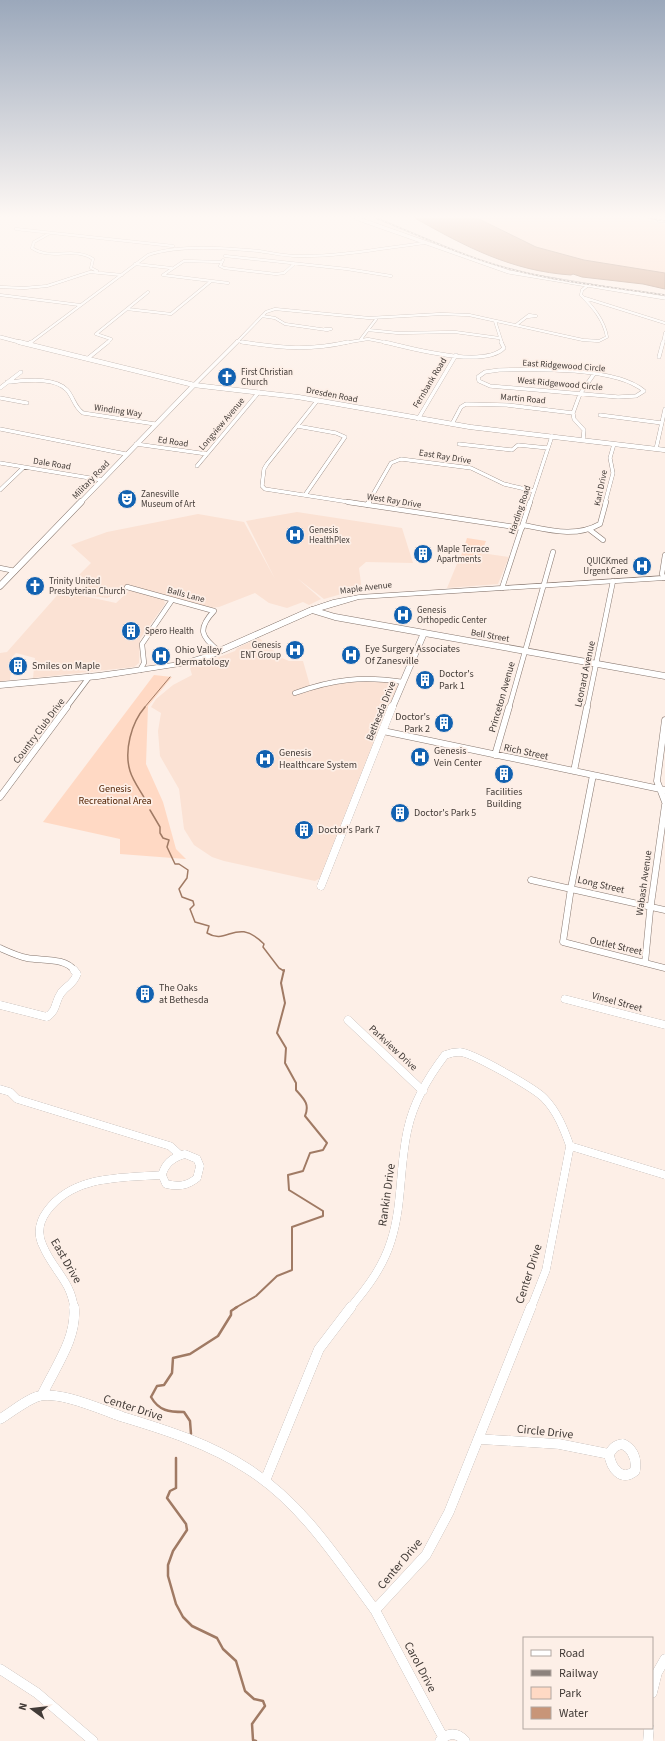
<svg xmlns="http://www.w3.org/2000/svg" width="665" height="1741" font-family="'Source Sans 3',sans-serif">
  <rect width="100%" height="100%" fill="#fdefe7"/>
  <path fill="#fbe2d4" d="M297,512L402,528L413,563L366,562L359,568L362,591L345,593L324,599L297,578L321,599L309,605L303,602L287,608L269,603L255,593L219,607L209,608L128,585L121,592L107,598L92,596L75,579L91,563L71,545L107,532L198,514L244,522L275,579L246,521Z
    M481,553L509,557L498,584L447,588L459,559L478,562Z
    M130,590L164,600L165,604L140,639L139,663L134,667L33,678L35,658L16,653L12,657L10,680L0,682V653L7,652L61,591L116,603Z
    M259,638L282,658L289,661H303L311,689L357,679L396,683L398,685L380,726L379,734L322,877L315,881L224,861L212,857L194,845L184,829L179,789L160,756L158,731L161,713L151,707L156,699L173,685L192,675L190,668L235,651L237,648Z"/>
  <path fill="#ffd9c4" d="M477,218H637L665,224V273L584,260L536,247Z
    M467,538L486,541L479,559L461,556Z
    M154,675L172,677L148,706L146,764L163,802L176,849L186,859L120,854V839L43,822Z"/>
  <path fill="#c89578" stroke="#a07a64" d="M415,218H477L536,247L584,260L665,273V289L643,284L582,277L573,274L571,275C512,271 466,247 415,218Z"/>
  <g fill="none" stroke-linecap="round" stroke-linejoin="round">
    <path stroke="#a07a64" stroke-width="1" d="M144,708L170,677"/>
    <path stroke="#a07a64" stroke-width="1.5" d="M145,707C131,723 124,751 130,771C133,781 140,790 145,799
      M150,810L160,827V833L163,838L169,840L167,847L175,864H179L188,870L187,878L179,889L182,897L193,901L194,905L190,909L195,922L209,926L207,933C228,946 236,916 264,944L263,947L279,968L284,971"/>
    <path stroke="#a07a64" stroke-width="2" d="M235,1308L256,1296L277,1276L292,1270V1227L323,1216V1211L289,1190L288,1175L303,1171L310,1153L323,1150L327,1143L305,1116C310,1104 304,1099 296,1090V1083L285,1063L286,1048L277,1033L285,1003L281,983L284,970"/>
    <path stroke="#a07a64" stroke-width="2.5" d="M191,1434L190,1421L184,1412C169,1412 159,1411 151,1397L157,1386L164,1385L172,1373L173,1358L190,1354L218,1336L231,1315V1311L237,1307
      M176,1458V1488L170,1491L167,1498L186,1524L187,1530L173,1551L168,1565V1576L176,1604L183,1617L192,1626L217,1638L223,1649L236,1661L245,1691L254,1699L263,1701L265,1706L252,1724L253,1740L256,1741"/>
    <defs>
      <path id="minor-far5" d="M16,229L173,246
        M50,233L34,242L32,248C51,261 74,246 93,259L91,268L97,271
        M225,256L347,269L391,276
        M223,260L220,266L224,268L276,274L284,273L294,264
        M222,262L184,261L163,275L228,283
        M135,264L171,268
        M0,287L24,288L47,286L90,272L122,275
        M0,295L80,305
        M585,298L665,323
        M127,309L171,314L210,282
        M262,316L275,318L285,324L327,330L331,329H325
        M495,321L502,343
        M516,325L529,315L536,316L527,317
        M368,330L398,333L455,332L499,338
        M361,339L377,318
        M237,341L249,343
        M30,343L148,255C180,244 226,248 259,251C272,253 285,256 298,256C340,257 383,248 425,243
        M107,343L111,339L96,334L148,292
        M236,343L266,312L275,309L369,318L441,314L469,315L583,340L599,341L607,337C604,320 593,307 581,295L582,290L587,286
        M344,343L368,339L389,343
        M663,343L665,333"/>
      <path id="minor-far4" d="M242,342C282,348 308,351 348,342
        M384,342C411,348 483,369 504,348L501,342
        M28,344L31,342
        M659,357L663,342
        M87,359L108,342
        M499,370C535,369 617,367 644,391L636,396L618,397L490,386L479,381L478,377L485,372Z
        M7,382C24,381 54,376 67,390C74,398 74,407 83,413L155,424
        M194,385L237,342
        M0,388L21,372
        M0,398L27,403
        M317,401L267,464L264,469L262,486L265,489L355,503
        M573,413L580,394L594,374
        M600,415L662,423
        M418,419L456,355
        M452,424L461,407L466,404L507,405L573,413L574,419L584,430L583,440
        M297,426L336,433L345,437L305,495
        M0,429L126,454
        M136,444L207,454
        M459,444L512,450L518,445L548,448
        M656,449L665,409
        M0,463L102,480
        M197,466L259,392
        M0,490L24,467
        M368,503L391,463L401,459L471,468L504,484L534,491
        M530,503L552,436
        M605,503L613,473L610,458L614,444"/>
      <path id="minor-far3" d="M348,502L522,528
        M367,505L369,502
        M523,525C549,530 575,538 600,524L606,502
        M590,530L603,540
        M0,568L15,571
        M664,578L662,574L665,555
        M127,587L214,611C197,629 201,637 219,651
        M502,588L530,502
        M140,670L144,663L142,644L172,600
        M295,693C334,679 362,676 403,682
        M66,708L90,676
        M509,708L553,552
        M587,708L613,581"/>
      <path id="minor-far2" d="M665,720L657,781L665,802
        M383,731L665,790
        M495,755L509,707
        M574,771L587,707
        M593,775L571,888L563,942L665,968
        M0,797L67,707
        M531,880L665,910
        M0,948C9,952 17,956 27,958C42,961 65,957 75,971
        M645,963L650,911L665,805"/>
      <path id="minor-far1" d="M565,999L665,1025
        M0,1005L47,1017C58,1009 54,1003 61,993C67,985 73,985 77,974L74,970
        M348,1020L423,1091
        M0,1089L10,1092L17,1099L170,1146L180,1155
        M185,1154L197,1159L200,1166L197,1178C187,1186 178,1187 166,1184L162,1175C165,1163 173,1157 185,1154Z
        M74,1308C71,1281 53,1270 43,1246C37,1234 39,1222 47,1211C73,1175 121,1178 162,1175
        M350,1308C367,1288 383,1267 391,1241C403,1204 399,1165 408,1128C414,1101 429,1076 445,1055C450,1053 455,1052 460,1052C473,1053 534,1088 544,1098C557,1111 564,1129 570,1146
        M531,1308L546,1270L570,1146L665,1175"/>
      <path id="minor" d="M42,1395C55,1367 77,1339 74,1307
        M0,1419C12,1412 23,1402 36,1397C57,1389 102,1410 123,1417C166,1430 210,1444 248,1469C302,1503 338,1560 375,1610L426,1555L449,1512L531,1307
        M478,1439L559,1444L609,1454
        M623,1444C634,1450 637,1459 635,1471C621,1482 611,1468 609,1454C613,1448 615,1445 623,1444Z
        M265,1481L319,1349L351,1307
        M375,1610L443,1737
        M0,1669L37,1693L93,1741
        M652,1693L657,1673L665,1659
        M440,1741C448,1732 457,1732 465,1741
        M648,1741L649,1728"/>
      <path id="tertiary-far3" d="M356,218L509,272L665,298
        M0,337L23,343"/>
      <path id="tertiary-far2" d="M19,342L194,385L298,397L470,427L665,450
        M80,503L194,385"/>
      <path id="tertiary-far1" d="M0,586L81,502
        M312,610L335,617L665,676
        M392,708L424,633"/>
      <path id="tertiary" d="M321,886L392,707"/>
      <path id="secondary" d="M661,218H665"/>
      <path id="primary" d="M665,576V580L359,599L315,612L209,659L180,666L98,679L0,688V682L98,673L180,662L203,655L309,608L333,600L359,595Z"/>
    </defs>
    <use href="#minor-far5" stroke="#87776f" stroke-width="3"/>
    <use href="#minor-far4" stroke="#87776f" stroke-width="4"/>
    <use href="#minor-far3" stroke="#87776f" stroke-width="5.5"/>
    <use href="#minor-far2" stroke="#87776f" stroke-width="7"/>
    <use href="#minor-far1" stroke="#87776f" stroke-width="8"/>
    <use href="#minor" stroke="#87776f" stroke-width="10"/>
    <use href="#tertiary-far3" stroke="#87776f" stroke-width="4"/>
    <use href="#tertiary-far2" stroke="#87776f" stroke-width="5"/>
    <use href="#tertiary-far1" stroke="#87776f" stroke-width="7"/>
    <use href="#tertiary" stroke="#87776f" stroke-width="8"/>
    <use href="#secondary" stroke="#87776f" stroke-width="10"/>
    <use href="#primary" stroke="#87776f" stroke-width="1"/>
    <use href="#minor-far5" stroke="#fff" stroke-width="2.5"/>
    <use href="#minor-far4" stroke="#fff" stroke-width="3.5"/>
    <use href="#minor-far3" stroke="#fff" stroke-width="4.5"/>
    <use href="#minor-far2" stroke="#fff" stroke-width="6"/>
    <use href="#minor-far1" stroke="#fff" stroke-width="8"/>
    <use href="#minor" stroke="#fff" stroke-width="10"/>
    <use href="#tertiary-far3" stroke="#fff" stroke-width="3.5"/>
    <use href="#tertiary-far2" stroke="#fff" stroke-width="4.5"/>
    <use href="#tertiary-far1" stroke="#fff" stroke-width="6"/>
    <use href="#tertiary" stroke="#fff" stroke-width="8"/>
    <use href="#secondary" stroke="#fff" stroke-width="9"/>
    <use href="#primary" fill="#fff" fill-rule="evenodd"/>
    <defs>
      <path id="rail" d="M376,218C418,235 460,255 503,267C556,282 611,287 665,295
        M649,218L665,221"/>
    </defs>
    <use href="#rail" stroke="#8c827d" stroke-width="1.5"/>
    <use href="#rail" stroke="#fdefe7" stroke-width="1" stroke-dasharray="2" stroke-linecap="butt"/>
  </g>
  <linearGradient id="sky" x2="0" y2="1"><stop stop-color="#9ba8bb"/><stop offset="0.47" stop-color="#fef8f4"/><stop offset="1" stop-color="#fef8f4" stop-opacity="0"/></linearGradient>
  <rect width="665" height="461" fill="url(#sky)"/>
  <defs>
    <symbol id="church-disc" viewBox="-11 -11 22 22"><circle r="9.5" fill="#1262b1" stroke="#fdefe7"/><path d="M-1.2-6h2.4v3.5h3.3v2.4h-3.3V6h-2.4V-.1h-3.3v-2.4h3.3Z" fill="#fff"/></symbol>
    <symbol id="theatre-disc" viewBox="-11 -11 22 22"><circle r="9.5" fill="#1262b1" stroke="#fdefe7"/><path d="M-5-5.5Q0-4 5-5.5V0Q5 5 0 6Q-5 5-5 0ZM-3.3-2.5H-1v1.5H-3.3ZM1-2.5H3.3v1.5H1ZM-2.8 1Q0 5.5 2.8 1Z" fill="#fff"/></symbol>
    <symbol id="hospital-disc" viewBox="-11 -11 22 22"><circle r="9.5" fill="#1262b1" stroke="#fdefe7"/><path d="M-5-5h3v3.5h4V-5h3V5h-3V1.5h-4V5h-3Z" fill="#fff"/></symbol>
    <symbol id="building-disc" viewBox="-11 -11 22 22"><circle r="9.5" fill="#1262b1" stroke="#fdefe7"/><path d="M-4-6H4V6H1V3H-1V6H-4ZM-2.5-4.3h1.7v1.8h-1.7ZM.8-4.3h1.7v1.8H.8ZM-2.5-1h1.7V.8h-1.7ZM.8-1h1.7V.8H.8Z" fill="#fff"/></symbol>
  </defs>
  <g fill-rule="evenodd">
    <use href="#church-disc" x="216" y="366" width="22" height="22"/>
    <use href="#theatre-disc" x="116" y="488" width="22" height="22"/>
    <use href="#hospital-disc" x="284" y="524" width="22" height="22"/>
    <use href="#building-disc" x="412" y="543" width="22" height="22"/>
    <use href="#hospital-disc" x="631" y="555" width="22" height="22"/>
    <use href="#church-disc" x="24" y="575" width="22" height="22"/>
    <use href="#hospital-disc" x="392" y="604" width="22" height="22"/>
    <use href="#building-disc" x="120" y="620" width="22" height="22"/>
    <use href="#hospital-disc" x="284" y="639" width="22" height="22"/>
    <use href="#hospital-disc" x="340" y="644" width="22" height="22"/>
    <use href="#hospital-disc" x="150" y="645" width="22" height="22"/>
    <use href="#building-disc" x="7" y="655" width="22" height="22"/>
    <use href="#building-disc" x="414" y="669" width="22" height="22"/>
    <use href="#building-disc" x="433" y="712" width="22" height="22"/>
    <use href="#hospital-disc" x="409" y="746" width="22" height="22"/>
    <use href="#hospital-disc" x="254" y="748" width="22" height="22"/>
    <use href="#building-disc" x="493" y="763" width="22" height="22"/>
    <use href="#building-disc" x="389" y="802" width="22" height="22"/>
    <use href="#building-disc" x="293" y="819" width="22" height="22"/>
    <use href="#building-disc" x="134" y="983" width="22" height="22"/>
  </g>
  <g text-anchor="middle" dominant-baseline="central" stroke-width="3.5" stroke-linejoin="round" paint-order="stroke">
    <g font-size="9" fill="#423b37" stroke="#fdefe7">
      <text transform="translate(564 366) rotate(4)">East Ridgewood Circle</text>
      <text transform="translate(430 383) rotate(-59)">Fernbank Road</text>
      <text transform="translate(560 384) rotate(5)">West Ridgewood Circle</text>
      <text transform="translate(332 395) rotate(11)">Dresden Road</text>
      <text transform="translate(523 399) rotate(5)">Martin Road</text>
      <text transform="translate(118 411) rotate(8)">Winding Way</text>
      <text transform="translate(222 424) rotate(-50)">Longview Avenue</text>
      <text transform="translate(173 442) rotate(8)">Ed Road</text>
      <text transform="translate(445 457) rotate(9)">East Ray Drive</text>
      <text transform="translate(52 464) rotate(9)">Dale Road</text>
      <text transform="translate(91 480) rotate(-46)">Military Road</text>
      <text transform="translate(601 488) rotate(-78)">Karl Drive</text>
      <text transform="translate(394 501) rotate(9)">West Ray Drive</text>
      <text transform="translate(520 510) rotate(-71)">Harding Road</text>
      <text transform="translate(366 588) rotate(-7)">Maple Avenue</text>
      <text transform="translate(186 595) rotate(15)">Balls Lane</text>
      <text transform="translate(490 636) rotate(10)">Bell Street</text>
    </g>
    <g font-size="9" fill="#423b37" stroke="#fdefe7" text-anchor="start">
      <text x="241" y="372">First Christian<tspan x="241" dy="10">Church</tspan></text>
      <text x="141" y="494">Zanesville<tspan x="141" dy="10">Museum of Art</tspan></text>
      <text x="309" y="530">Genesis<tspan x="309" dy="10">HealthPlex</tspan></text>
      <text x="437" y="549">Maple Terrace<tspan x="437" dy="10">Apartments</tspan></text>
      <text x="628" y="561" text-anchor="end">QUICKmed<tspan x="628" dy="10">Urgent Care</tspan></text>
      <text x="49" y="581">Trinity United<tspan x="49" dy="10">Presbyterian Church</tspan></text>
      <text x="417" y="610">Genesis<tspan x="417" dy="10">Orthopedic Center</tspan></text>
      <text x="145" y="631">Spero Health</text>
      <text x="281" y="645" text-anchor="end">Genesis<tspan x="281" dy="10">ENT Group</tspan></text>
    </g>
    <g font-size="10" fill="#423b37" stroke="#fdefe7" text-anchor="start">
      <text x="365" y="649">Eye Surgery Associates<tspan x="365" dy="12">Of Zanesville</tspan></text>
      <text x="175" y="650">Ohio Valley<tspan x="175" dy="12">Dermatology</tspan></text>
      <text x="32" y="666">Smiles on Maple</text>
      <text x="439" y="674">Doctor's<tspan x="439" dy="12">Park 1</tspan></text>
      <text x="430" y="717" text-anchor="end">Doctor's<tspan x="430" dy="12">Park 2</tspan></text>
      <text x="434" y="751">Genesis<tspan x="434" dy="12">Vein Center</tspan></text>
      <text x="279" y="753">Genesis<tspan x="279" dy="12">Healthcare System</tspan></text>
      <text x="504" y="792" text-anchor="middle">Facilities<tspan x="504" dy="12">Building</tspan></text>
      <text x="414" y="813">Doctor's Park 5</text>
      <text x="318" y="830">Doctor's Park 7</text>
      <text x="159" y="988">The Oaks<tspan x="159" dy="12">at Bethesda</tspan></text>
    </g>
    <g font-size="10" fill="#423b37" stroke="#fdefe7">
      <text transform="translate(585 674) rotate(-78)">Leonard Avenue</text>
      <text transform="translate(502 697) rotate(-74)">Princeton Avenue</text>
      <text transform="translate(381 711) rotate(-68)">Bethesda Drive</text>
      <text transform="translate(39 731) rotate(-53)">Country Club Drive</text>
      <text transform="translate(526 752) rotate(12)">Rich Street</text>
      <text transform="translate(644 883) rotate(-82)">Wabash Avenue</text>
      <text transform="translate(601 885) rotate(13)">Long Street</text>
      <text transform="translate(616 946) rotate(13)">Outlet Street</text>
      <text transform="translate(617 1002) rotate(15)">Vinsel Street</text>
      <text transform="translate(393 1048) rotate(43)">Parkview Drive</text>
    </g>
    <g font-size="10" fill="#512100" stroke="#fdefe7">
      <text x="115" y="789">Genesis<tspan x="115" dy="12">Recreational Area</tspan></text>
    </g>
    <g font-size="12" fill="#423b37" stroke="#fdefe7">
      <text transform="translate(387 1195) rotate(-82)">Rankin Drive</text>
      <text transform="translate(66 1261) rotate(60)">East Drive</text>
      <text transform="translate(529 1274) rotate(-72)">Center Drive</text>
      <text transform="translate(133 1408) rotate(18)">Center Drive</text>
      <text transform="translate(545 1432) rotate(6)">Circle Drive</text>
      <text transform="translate(400 1564) rotate(-50)">Center Drive</text>
      <text transform="translate(420 1667) rotate(62)">Carol Drive</text>
    </g>
  </g>
  <rect x="523" y="1637" width="130" height="92" fill="#fdefe7" stroke="#b2a7a1"/>
  <rect x="531" y="1650" width="20" height="6" fill="#ffffff" stroke="#b2a7a1"/>
  <text x="559" y="1657" font-size="12" fill="#423b37">Road</text>
  <rect x="531" y="1670" width="20" height="6" fill="#8c827d" stroke="#b2a7a1"/>
  <text x="559" y="1677" font-size="12" fill="#423b37">Railway</text>
  <rect x="531" y="1687" width="20" height="12" fill="#ffd9c4" stroke="#b2a7a1"/>
  <text x="559" y="1697" font-size="12" fill="#423b37">Park</text>
  <rect x="531" y="1707" width="20" height="12" fill="#c89578" stroke="#b2a7a1"/>
  <text x="559" y="1717" font-size="12" fill="#423b37">Water</text>
  <g transform="translate(32 1709) rotate(285)" stroke="#fdefe7" stroke-width="3" paint-order="stroke">
  <path d="M0-3L7 15L0 10L-7 15Z" fill="#423b37"/>
  <text y="-6" font-size="11" font-weight="bold" text-anchor="middle" fill="#423b37">N</text>
  </g>
</svg>
